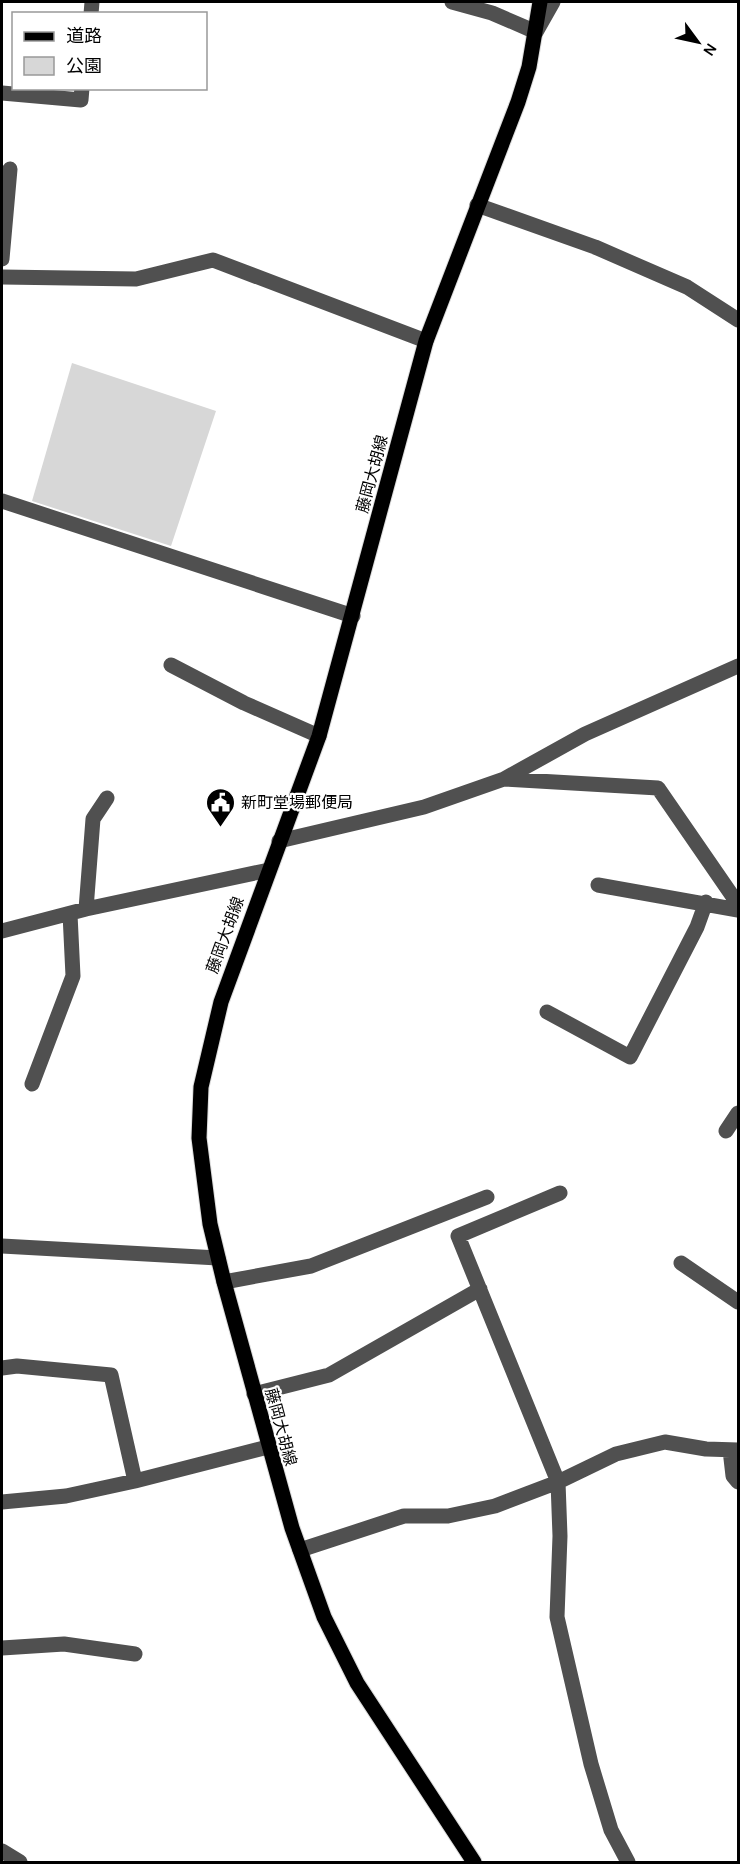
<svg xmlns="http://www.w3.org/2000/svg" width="740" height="1864" font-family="Karla,'Noto Sans JP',sans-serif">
  <rect width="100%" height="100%" fill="#fff"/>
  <path fill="#d7d7d7" d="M72,363L216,411L171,546L32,501Z"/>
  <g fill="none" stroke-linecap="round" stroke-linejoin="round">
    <defs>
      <path id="major" d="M474,1862L357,1683L324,1617L292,1528L224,1282L210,1224L199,1138L201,1087L221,1002L319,736L426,341L518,102L529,67L540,2"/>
    </defs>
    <use href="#major" stroke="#dbdbdb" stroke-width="17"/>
    <path stroke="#505050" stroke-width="15" d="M452,2L492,13L536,32L553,2
      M91,14L92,2
      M2,93L81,100L82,88
      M477,205L595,247L687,287L738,320
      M2,259L10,169
      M2,277L136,279L213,260L426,341
      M2,501L353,616
      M171,665L244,703L319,736
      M504,779L658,788L738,904
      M279,841L424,807L504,779L585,734L738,666
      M598,885L738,910
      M86,909L93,819L107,798
      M2,931L86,909L269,870
      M547,1012L630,1057L697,927L706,902
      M32,1084L73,976L70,914
      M726,1131L738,1113
      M560,1193L458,1236L558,1482L560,1536L557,1617L591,1764L611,1830L628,1862
      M2,1246L218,1258
      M681,1263L738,1302
      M224,1282L311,1266L487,1197
      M2,1368L17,1366L111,1375L135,1481
      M254,1394L329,1375L480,1289
      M730,1450L733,1476L738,1482
      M2,1502L66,1496L135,1481L268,1447
      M300,1550L404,1516H448L495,1506L558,1482L616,1454L665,1442L706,1449L738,1450
      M2,1648L64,1644L135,1654
      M2,1851L20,1862"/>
    <use href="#major" stroke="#000" stroke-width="15"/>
  </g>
  <defs>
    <symbol id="civic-pin" viewBox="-11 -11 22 30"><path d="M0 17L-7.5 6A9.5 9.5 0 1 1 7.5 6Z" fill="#000" stroke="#fff"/><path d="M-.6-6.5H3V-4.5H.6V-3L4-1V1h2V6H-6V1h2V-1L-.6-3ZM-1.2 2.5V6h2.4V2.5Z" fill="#fff"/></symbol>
  </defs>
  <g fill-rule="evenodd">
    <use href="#civic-pin" x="204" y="786" width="33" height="45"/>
  </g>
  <g text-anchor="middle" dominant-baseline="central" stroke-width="4.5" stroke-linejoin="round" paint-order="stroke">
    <g font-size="16" fill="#000" stroke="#fff">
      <text transform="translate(372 474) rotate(-75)">藤岡大胡線</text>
      <text transform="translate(225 935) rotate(-70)">藤岡大胡線</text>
      <text transform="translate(281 1427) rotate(75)">藤岡大胡線</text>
    </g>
    <g font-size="16" fill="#000" stroke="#fff" text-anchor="start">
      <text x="241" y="802">新町堂場郵便局</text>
    </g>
  </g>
  <rect width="740" height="1864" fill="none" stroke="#000000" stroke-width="6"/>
  <rect x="12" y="12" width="195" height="78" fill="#ffffff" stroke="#999999" stroke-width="1.5"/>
  <rect x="24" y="32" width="30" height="9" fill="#000000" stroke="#999999" stroke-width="1.5"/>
  <text x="66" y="42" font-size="18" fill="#000000">道路</text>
  <rect x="24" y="57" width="30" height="18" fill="#d7d7d7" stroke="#999999" stroke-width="1.5"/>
  <text x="66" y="72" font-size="18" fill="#000000">公園</text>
  <g transform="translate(698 42) rotate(123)" stroke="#ffffff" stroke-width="4.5" paint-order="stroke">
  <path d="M0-4.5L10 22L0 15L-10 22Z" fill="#000000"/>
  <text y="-9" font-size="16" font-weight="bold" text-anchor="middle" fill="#000000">N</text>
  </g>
</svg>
